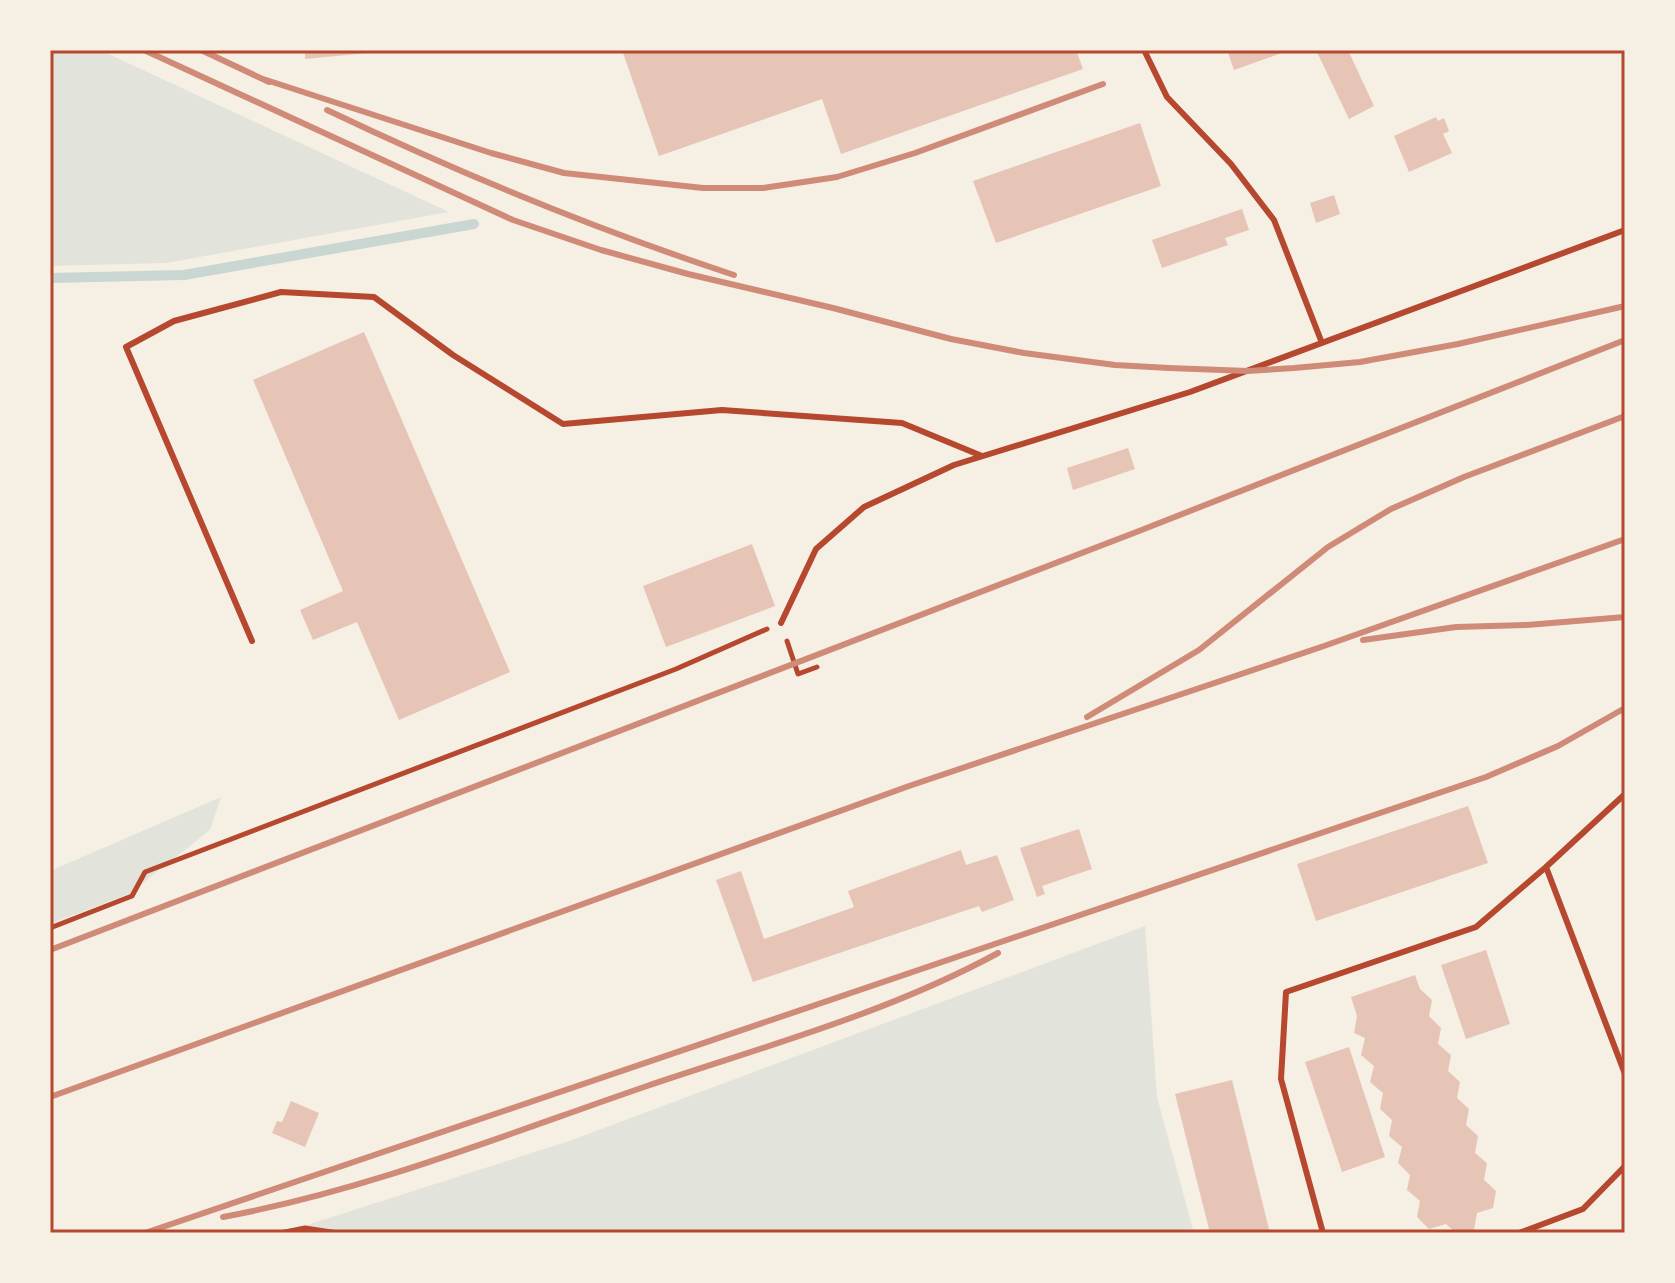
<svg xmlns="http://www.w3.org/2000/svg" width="1675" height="1283" font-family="Montserrat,sans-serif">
  <rect width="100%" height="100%" fill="#f6efe4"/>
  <path fill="#e2e4dc" d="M50,50H100L449,212L166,263L50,266Z
    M221,797L210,830L129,894L50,924V871Z
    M1145,926L1157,1097L1194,1233H282L569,1141Z"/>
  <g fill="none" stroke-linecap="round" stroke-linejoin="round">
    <path stroke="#c9d6d2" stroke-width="10" d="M50,278L184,275L474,224"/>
  </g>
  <path fill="#e6c5b7" d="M305,50H378V52L305,59Z
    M622,50H1076L1083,69L841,154L822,99L659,156Z
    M1227,50H1290L1234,70Z
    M1316,50H1348L1374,106L1349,119Z
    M1436,117L1438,121L1444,118L1449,131L1443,134L1452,153L1409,172L1394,136Z
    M1140,123L1161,186L996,243L973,181Z
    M1334,195L1340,214L1316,223L1310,203Z
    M1242,209L1249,230L1225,238L1228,245L1162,268L1152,240Z
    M364,332L510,672L399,720L357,622L313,640L300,610L343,591L253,380Z
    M1128,448L1135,469L1073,490L1067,468Z
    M752,544L775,606L666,647L643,586Z
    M1468,806L1488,863L1316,921L1297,864Z
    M1079,829L1092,869L1042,886L1045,894L1037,897L1020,848Z
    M961,850L966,865L997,855L1014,900L982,912L979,906L753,982L716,880L741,871L764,939L854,907L848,891Z
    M1486,950L1510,1024L1466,1039L1441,965Z
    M1415,975L1420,989L1432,1000L1429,1016L1441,1028L1438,1044L1451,1055L1448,1071L1460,1082L1457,1098L1469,1109L1466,1125L1478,1136L1475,1153L1487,1163L1484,1180L1496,1191L1493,1208L1477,1213L1474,1230L1464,1233H1456L1446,1224L1429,1229L1417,1217L1420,1201L1407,1190L1410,1175L1398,1163L1402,1147L1389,1136L1392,1120L1380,1109L1383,1093L1370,1082L1374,1066L1361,1055L1365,1038L1354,1033L1357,1016L1351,997Z
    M1349,1047L1385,1157L1342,1172L1305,1062Z
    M1232,1080L1270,1233H1210L1175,1094Z
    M291,1101L319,1113L305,1147L272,1133L277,1121L282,1122Z"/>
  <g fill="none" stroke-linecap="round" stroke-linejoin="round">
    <path stroke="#b5482f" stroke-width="5" d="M787,641L798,674L817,667
      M50,928L132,896L145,872L676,669L767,629
      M280,1233L305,1228L338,1233"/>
    <path stroke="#b5482f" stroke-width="6" d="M1144,50L1167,97L1231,164L1274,220L1322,343
      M781,623L816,549L864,507L954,465L1190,392L1625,230
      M252,641L126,347L174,321L281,292L374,297L453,355L563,424L722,410L902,423L982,456
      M1546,867L1625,1074
      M1323,1233L1281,1079L1286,992L1476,927L1546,867L1625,794
      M1519,1233L1583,1209L1625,1166"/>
    <path stroke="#cf8b77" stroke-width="6" d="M144,50L513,220L601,250L688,274L833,308L951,339L1024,353L1115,365L1169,368L1248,371L1294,368L1360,362L1458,344L1625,306
      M201,50L269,82
      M260,78L491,153L564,173L703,188H763L837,177L915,153L1103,84
      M327,110C459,173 595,229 734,275
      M1363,640L1456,627L1527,625L1625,617
      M1087,717L1199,650L1328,547L1391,509L1464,477L1625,416
      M50,950L1139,531L1625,340
      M50,1097L909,786L1324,646L1625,539
      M223,1217C368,1190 507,1134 647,1086C765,1046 888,1013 998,953
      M145,1233L1486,777L1558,746L1625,708"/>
  </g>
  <rect width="1675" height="1283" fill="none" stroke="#f6efe4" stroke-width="104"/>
  <rect x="52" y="52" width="1571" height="1179" fill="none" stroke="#b5482f" stroke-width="3"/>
</svg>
